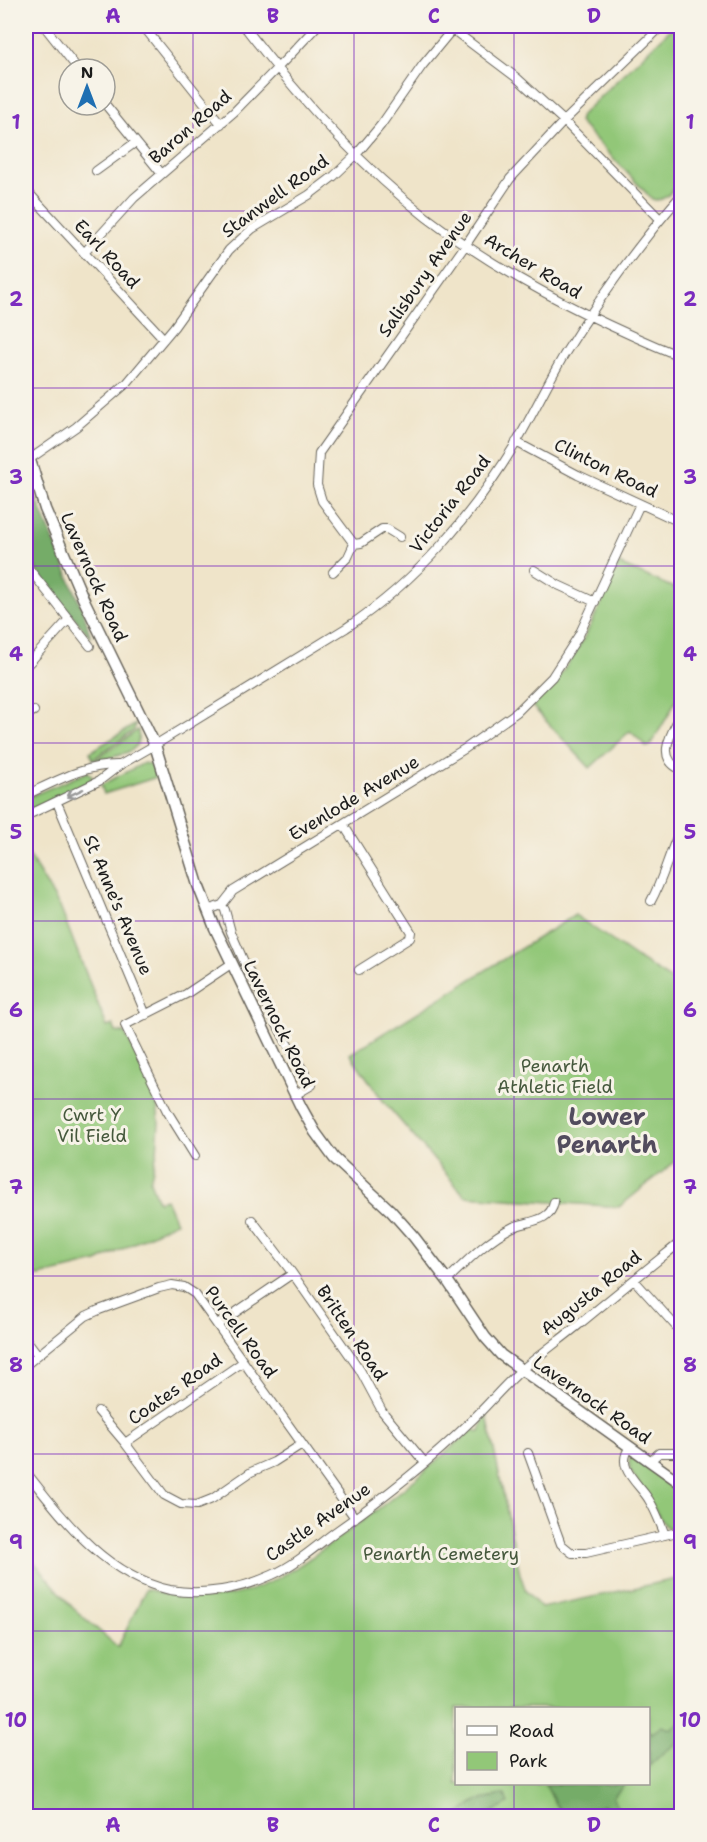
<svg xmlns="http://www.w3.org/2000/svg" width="707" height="1842" font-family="'Shantell Sans',sans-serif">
  <rect width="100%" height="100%" fill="#f7f3e8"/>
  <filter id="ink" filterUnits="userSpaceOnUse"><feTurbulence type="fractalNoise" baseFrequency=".0167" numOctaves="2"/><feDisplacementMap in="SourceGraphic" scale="12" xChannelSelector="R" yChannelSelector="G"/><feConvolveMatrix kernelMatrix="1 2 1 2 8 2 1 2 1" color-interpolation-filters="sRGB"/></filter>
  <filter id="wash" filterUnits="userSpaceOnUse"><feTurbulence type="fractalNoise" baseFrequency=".008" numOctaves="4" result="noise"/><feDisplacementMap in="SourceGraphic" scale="24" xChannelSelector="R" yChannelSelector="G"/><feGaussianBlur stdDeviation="1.35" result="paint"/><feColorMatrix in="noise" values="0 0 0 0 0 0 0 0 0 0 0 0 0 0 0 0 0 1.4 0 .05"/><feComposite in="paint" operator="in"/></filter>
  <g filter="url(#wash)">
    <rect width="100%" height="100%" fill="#efe4c9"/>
    <path fill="#92c778" stroke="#57724a" stroke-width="1.5" fill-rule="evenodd" d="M674,26H681V180C673,189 665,204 652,199L579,122L581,115Z
      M619,564L681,591V689L669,714L650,746L647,747L630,731L590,768L532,706C575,667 596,615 619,564Z
      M136,724L134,730L93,759L90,752Z
      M138,730C138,735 140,740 137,745C130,755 105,759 94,761Z
      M144,763L151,765L157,777L104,794L101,785Z
      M88,772L92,776L91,781L26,812V798Z
      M26,851L60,907L107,1027L113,1025L116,1032L125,1033L156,1096L159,1122L157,1152L150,1181L158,1201L166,1199L176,1222L97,1262L40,1276L26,1273Z
      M575,915L637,958L681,986V1157L619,1207L465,1196L384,1102L350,1054Z
      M487,1416L520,1574L526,1591L541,1608L681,1578V1816H26V1552L73,1608L118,1647L146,1589C175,1597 207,1601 237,1594C274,1585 303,1563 333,1542C382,1508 428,1470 472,1429L480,1432L483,1420ZM456,1708H648V1784H456Z
      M632,1455L681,1489V1527L673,1530L665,1526L630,1470L629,1461Z"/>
    <path fill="#75ac68" stroke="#486442" stroke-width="1.5" d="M26,490L31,491L37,500L84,613L91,638L39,575L26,550Z
      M681,1722V1740L662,1754L649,1766V1730L652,1733L662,1726L670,1729Z
      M544,1784H625L613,1797L618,1808L615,1813L609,1812L605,1805L597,1807L592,1816H566C563,1811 560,1810 556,1805C551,1798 550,1790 544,1784Z
      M497,1795H505L508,1803C502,1810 493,1808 489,1816H456C464,1812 471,1803 477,1801C484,1798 490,1800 497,1795Z"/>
  </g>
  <g filter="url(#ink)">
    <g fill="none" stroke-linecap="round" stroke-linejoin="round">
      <defs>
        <path id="minor" d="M44,26L78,69
          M143,26L221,124
          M244,26C297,95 357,163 426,217C504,276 591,320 682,357
          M105,104L161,173
          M96,171L136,142
          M26,190L164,339
          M660,219L564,121L662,26
          M84,253L134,198L234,112L291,54L317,26
          M516,442L578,475L682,523
          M27,461L76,427L127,383L174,327L229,250L252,229L309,195L334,176L356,155L381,125L422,66L455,26
          M26,485L39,488
          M400,537L387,529H382L361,543L354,544L322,501L317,485L319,453L469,240L510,179L564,121L517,78L448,26
          M26,565L90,646
          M534,570L558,585L595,602
          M333,572L348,557L354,544
          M26,665L30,662L69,619
          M682,712C673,731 653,758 682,770
          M26,715L34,711
          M26,795C56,781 86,764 120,765
          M59,807L146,1015
          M26,816L99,781L120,765L155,745L346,628C418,580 471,517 516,443C533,414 547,384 564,355C599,298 638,245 682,194
          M343,824L411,932L410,938L359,970
          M651,901C664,878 669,851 682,827
          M222,905L225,910L231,932L245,964L285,1040L312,1085L295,1095
          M208,910L222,905L233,891L466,748L517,712L552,677L579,635L640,504
          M195,1156L167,1111L125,1025L186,994L231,964
          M252,1220L290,1270L360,1370L382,1411L425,1463
          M447,1280C467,1261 488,1239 513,1227C528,1221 551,1222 554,1202
          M634,1280L682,1333
          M217,1325L292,1274
          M26,1339L38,1355
          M26,1365L86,1316L99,1310L159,1288L172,1285L184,1287L195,1294L355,1518
          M98,1411L125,1443L164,1495L181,1504L197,1505L212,1499L251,1472L274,1462L302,1444
          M125,1443L243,1362
          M630,1447C614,1468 640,1484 649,1500C656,1511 660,1523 665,1535
          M528,1453L561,1544L572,1553H586L682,1531
          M650,1461L659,1453H682
          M26,1472C64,1520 106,1576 170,1590C203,1596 241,1589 272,1575C295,1565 315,1547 335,1532C382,1499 428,1463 469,1423C485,1408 500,1390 516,1375C535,1358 556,1343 576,1327C611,1298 646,1270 682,1241"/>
        <path id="major" d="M26,447L45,509L83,598L155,745L198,885L215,928L301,1107L315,1132L334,1158L391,1211L414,1237L447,1280L485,1337L501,1355L682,1484"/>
      </defs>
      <use href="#minor" stroke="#666259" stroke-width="10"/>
      <use href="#major" stroke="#666259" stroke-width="13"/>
      <use href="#minor" stroke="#fff" stroke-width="8"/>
      <use href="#major" stroke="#fff" stroke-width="10"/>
    </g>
    <defs><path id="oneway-shaft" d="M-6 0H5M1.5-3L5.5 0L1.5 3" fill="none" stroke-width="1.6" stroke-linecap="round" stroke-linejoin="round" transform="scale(1.5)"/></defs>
    <use stroke="#999" href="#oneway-shaft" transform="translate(75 793) rotate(155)"/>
  </g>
  <path fill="none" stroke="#7b2cbf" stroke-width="1.5" stroke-opacity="0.55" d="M193,26V1816M354,26V1816M514,26V1708M26,211H682M26,388H682M26,566H682M26,743H682M26,921H682M26,1099H682M26,1276H682M26,1454H682M26,1631H682M514,1784V1816"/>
  <g text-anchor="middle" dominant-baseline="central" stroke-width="6" stroke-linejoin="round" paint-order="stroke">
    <g font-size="18" fill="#1c1c1c" stroke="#f7f3e8">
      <text transform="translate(190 127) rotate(-41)">Baron Road</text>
      <text transform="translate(275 196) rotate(-36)">Stanwell Road</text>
      <text transform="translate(107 254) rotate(47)">Earl Road</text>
      <text transform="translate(533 266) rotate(31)">Archer Road</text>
      <text transform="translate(425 274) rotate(-55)">Salisbury Avenue</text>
      <text transform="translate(606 468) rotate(26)">Clinton Road</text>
      <text transform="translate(450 504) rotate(-52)">Victoria Road</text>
      <text transform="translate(94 577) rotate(66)">Lavernock Road</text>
      <text transform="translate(354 798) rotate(-31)">Evenlode Avenue</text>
      <text transform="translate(118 905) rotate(67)">St Anne's Avenue</text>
      <text transform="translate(279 1024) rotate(64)">Lavernock Road</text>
      <text transform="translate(591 1293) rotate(-39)">Augusta Road</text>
      <text transform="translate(241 1332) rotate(54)">Purcell Road</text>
      <text transform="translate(352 1333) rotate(56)">Britten Road</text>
      <text transform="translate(175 1389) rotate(-35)">Coates Road</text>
      <text transform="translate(592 1400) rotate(35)">Lavernock Road</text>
      <text transform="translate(318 1522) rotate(-35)">Castle Avenue</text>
    </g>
    <g font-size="18" fill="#45583c" stroke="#f7f3e8">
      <text x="555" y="1066">Penarth<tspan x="555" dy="21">Athletic Field</tspan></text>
      <text x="92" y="1115">Cwrt Y<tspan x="92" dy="21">Vil Field</tspan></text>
      <text x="441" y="1554">Penarth Cemetery</text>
    </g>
    <g font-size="24" font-weight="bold" fill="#524c5e" stroke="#f7f3e8">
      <text x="607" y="1117">Lower<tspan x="607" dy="28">Penarth</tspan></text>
    </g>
  </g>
  <rect width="707" height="1842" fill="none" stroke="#f7f3e8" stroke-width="66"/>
  <rect x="455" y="1707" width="195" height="78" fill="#f7f3e8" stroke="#9f9d96" stroke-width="1.5"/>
  <rect x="467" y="1726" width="30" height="9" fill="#ffffff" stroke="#9f9d96" stroke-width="1.5"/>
  <text x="509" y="1737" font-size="18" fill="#1c1c1c">Road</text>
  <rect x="467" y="1752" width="30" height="18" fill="#92c778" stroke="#9f9d96" stroke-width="1.5"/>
  <text x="509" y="1767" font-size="18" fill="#1c1c1c">Park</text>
  <g transform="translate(87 87)"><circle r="28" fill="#f7f3e8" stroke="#9f9d96" stroke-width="1.5"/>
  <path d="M0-4.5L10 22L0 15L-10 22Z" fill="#1f6fb2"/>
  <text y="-9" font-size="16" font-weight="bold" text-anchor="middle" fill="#1c1c1c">N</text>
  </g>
  <rect x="33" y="33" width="641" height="1776" fill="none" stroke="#7b2cbf" stroke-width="2"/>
  <g font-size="20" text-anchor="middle" font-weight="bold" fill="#7b2cbf">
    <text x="113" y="23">A</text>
    <text x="273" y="23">B</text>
    <text x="434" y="23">C</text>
    <text x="594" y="23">D</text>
    <text x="16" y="129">1</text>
    <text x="690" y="129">1</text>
    <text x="16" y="306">2</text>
    <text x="690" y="306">2</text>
    <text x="16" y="484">3</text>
    <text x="690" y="484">3</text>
    <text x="16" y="661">4</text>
    <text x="690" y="661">4</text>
    <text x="16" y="839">5</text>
    <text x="690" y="839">5</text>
    <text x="16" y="1017">6</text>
    <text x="690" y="1017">6</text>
    <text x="16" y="1194">7</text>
    <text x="690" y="1194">7</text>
    <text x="16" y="1372">8</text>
    <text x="690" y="1372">8</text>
    <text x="16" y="1549">9</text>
    <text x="690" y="1549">9</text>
    <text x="16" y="1727">10</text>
    <text x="690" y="1727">10</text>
    <text x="113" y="1832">A</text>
    <text x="273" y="1832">B</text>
    <text x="434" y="1832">C</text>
    <text x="594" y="1832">D</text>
  </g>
</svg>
